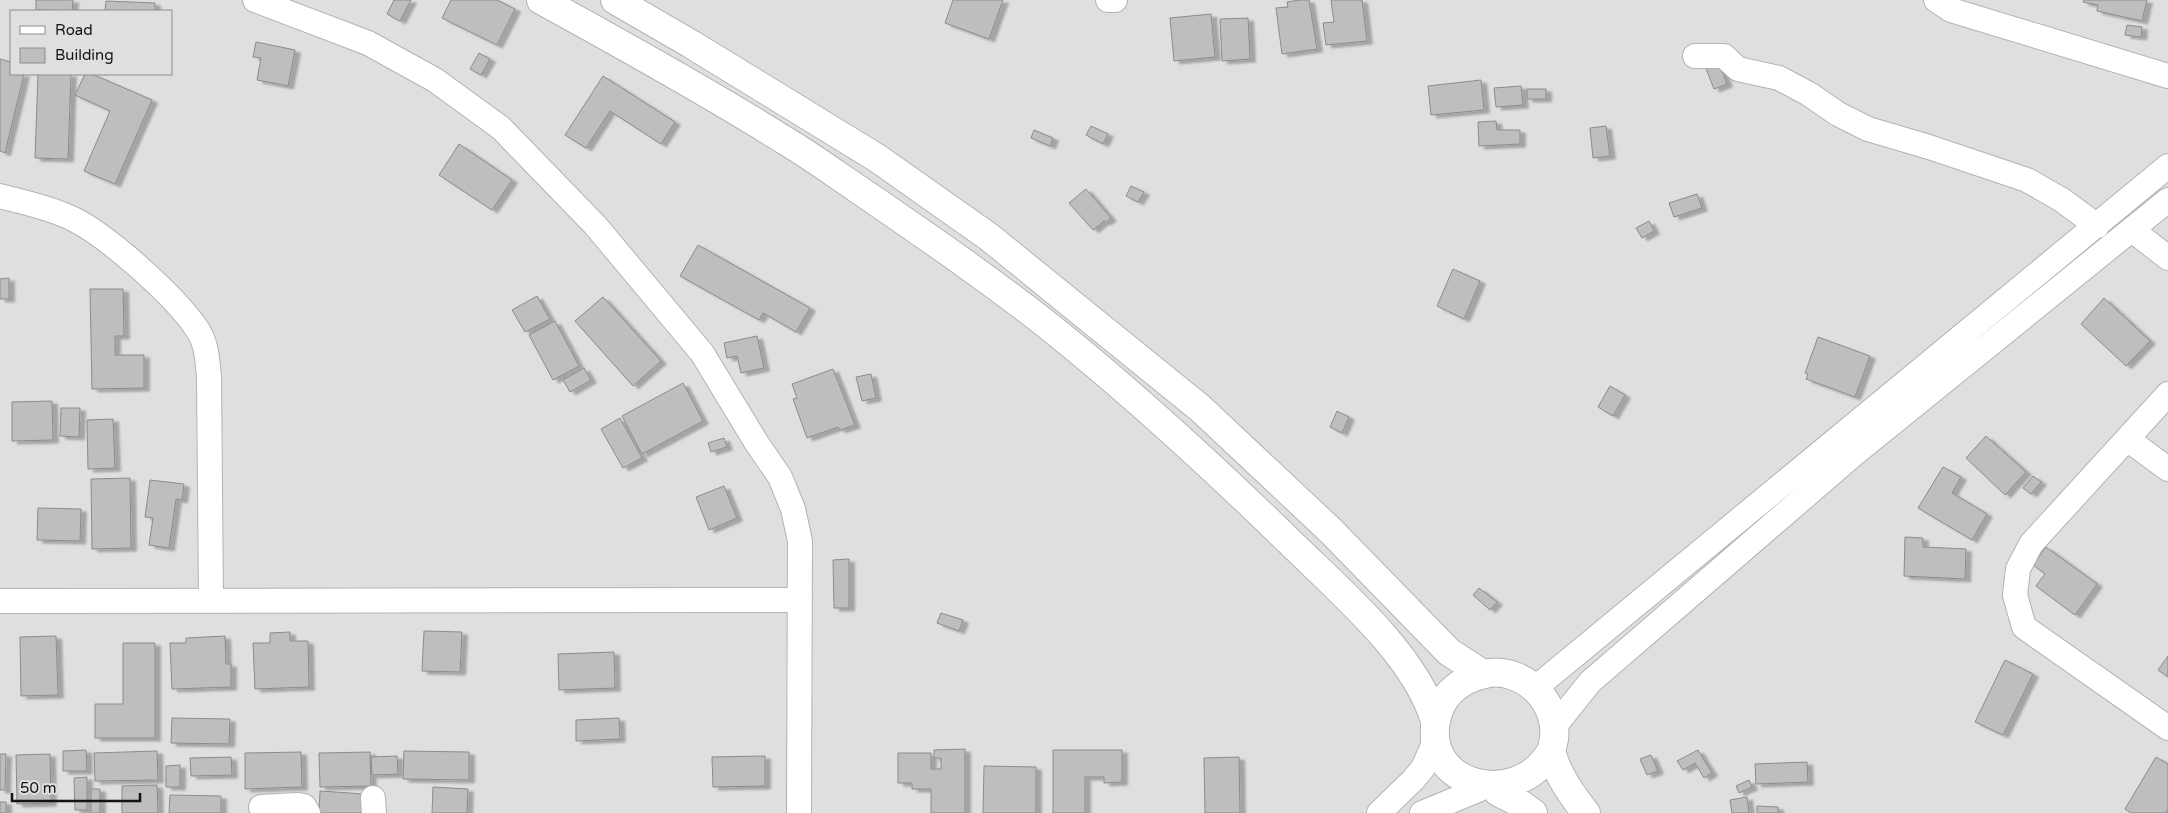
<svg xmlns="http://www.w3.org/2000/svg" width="2168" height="813" font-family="'Varela Round',sans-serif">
  <defs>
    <filter id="shadow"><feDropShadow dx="5.5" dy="3" stdDeviation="1" flood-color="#0004"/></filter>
  </defs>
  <rect width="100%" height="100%" fill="#dedfe0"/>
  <path fill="#bebebf" stroke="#8b8b8c" filter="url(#shadow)" d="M36,0H73L72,11L36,10Z
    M394,0H411L400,21L387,14Z
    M451,0H497L515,9L497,45L442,18Z
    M953,0H1003L989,39L945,23Z
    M1299,0H1309L1317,49L1282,54L1276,8L1288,7L1287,2Z
    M1331,0H1362L1367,41L1326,45L1323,23L1334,22Z
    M2084,0H2147L2142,21L2097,11L2098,5L2083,2Z
    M106,1L155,3V11H105Z
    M1211,14L1215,57L1174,61L1170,18Z
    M1248,18L1250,59L1222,61L1220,19Z
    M2127,25L2142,27L2141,37L2125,35Z
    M256,42L295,50L288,86L257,80L261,58L253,57Z
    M479,53L490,59L481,75L470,69Z
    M0,59L11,62V74H24L5,153L0,151Z
    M1718,61L1727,84L1714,89L1705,66Z
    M38,74H71L68,159L35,158Z
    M85,74H92L152,100L115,184L84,171L110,111L75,95Z
    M603,76L675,122L661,144L610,111L586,148L565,135Z
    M1481,80L1484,110L1431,115L1428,86Z
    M1521,86L1523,105L1496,107L1494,88Z
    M1527,89H1546V99H1527Z
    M1496,121L1497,130H1520V144L1479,146L1478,122Z
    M1091,126L1108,134L1103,144L1086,135Z
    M1606,126L1610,156L1593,158L1590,128Z
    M1034,130L1053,138L1050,146L1031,138Z
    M459,144L512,180L492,210L439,175Z
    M1131,186L1144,192L1138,202L1126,196Z
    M1086,189L1111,218L1106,222L1104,221L1093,230L1069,203Z
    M1697,194L1702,208L1674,217L1669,203Z
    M1649,221L1654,231L1642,238L1636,228Z
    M698,245L810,308L796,332L763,313L759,320L680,276Z
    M1453,269L1480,281L1464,319L1437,306Z
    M9,278V299H0V279Z
    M90,289H123L124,336H115V355H144V388L92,389Z
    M537,296L550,319L525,332L512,310Z
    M603,297L661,361L633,386L575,321Z
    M2104,298L2150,341L2126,366L2081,324Z
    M555,321L579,366L553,380L529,335Z
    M757,336L764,368L741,373L737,356L727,358L724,343Z
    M1818,337L1870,356L1855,397L1806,379L1808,374L1805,373Z
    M584,368L591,380L570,392L563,380Z
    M833,369L855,425L840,430L838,427L807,438L793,399L797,398L792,384Z
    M871,374L876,398L862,401L856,377Z
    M683,383L703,421L642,454L622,416Z
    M1610,386L1625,395L1613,416L1598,407Z
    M52,401L53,440L12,441V402Z
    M61,408H80L79,437L60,436Z
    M1337,411L1349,417L1342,433L1330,427Z
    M620,418L642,458L623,468L601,429Z
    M113,419L115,468L88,469L87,420Z
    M1986,436L2026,472L2005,495L1966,458Z
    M724,438L727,447L711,452L708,443Z
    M1943,467L1961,477L1952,493L1987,514L1972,540L1918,508Z
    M2033,476L2041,482L2031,494L2023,488Z
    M130,478L131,548L92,549L91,479Z
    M150,480L184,484L182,500L176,499L169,548L149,545L153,518L145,517Z
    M724,486L737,518L709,530L696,497Z
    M38,508L81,509L80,541L37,540Z
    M1905,537L1923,538V547L1966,549L1965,579L1904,576Z
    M2046,547L2097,584L2075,615L2036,586L2045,574L2033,565Z
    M849,559V608H834L833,560Z
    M1479,588L1497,602L1490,610L1473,595Z
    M941,613L963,620L959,631L937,623Z
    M424,631L462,632L460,672L422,671Z
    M290,632V641H308L309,687L255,689L253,643H270V633Z
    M56,636L58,695L21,696L20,637Z
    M225,636L226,664H231V687L172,689L170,643H186V638Z
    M123,643H155V738H95V704H123Z
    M614,652L615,688L559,690L558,654Z
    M2168,656V677L2158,670Z
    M2005,660L2033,674L2003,735L1975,722Z
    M172,718L230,719L229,744L171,743Z
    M619,718L620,739L576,741V720Z
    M965,749V813H931V789H912V783H898V753H931V769H941V758H934V750Z
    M86,750L87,771H63V751Z
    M1053,750H1122V782L1104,783V777H1085V813H1053Z
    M1698,750L1712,773L1704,778L1695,763L1683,770L1677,761Z
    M157,751L158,780L95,781L94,753Z
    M404,751L469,752V780L403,779Z
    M301,752L302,787L245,789V753Z
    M370,752L371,786L320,787L319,753Z
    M0,754H6L5,790H0Z
    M50,754L51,803L17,804L16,755Z
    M1651,755L1658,771L1647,775L1640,759Z
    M397,756L398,774L372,775L371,757Z
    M765,756V786L713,787L712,757Z
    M231,757L232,775L191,776L190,758Z
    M1239,757L1240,813H1205L1204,758Z
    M2156,757L2168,764V809L2166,813H2131L2125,809Z
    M1807,762L1808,782L1756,784L1755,764Z
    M180,765V787H166V766Z
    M984,766L1036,767V813H983Z
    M87,777V810H75L74,778Z
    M1749,780L1752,787L1739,793L1736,786Z
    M157,785L158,813H122V786Z
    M433,787L468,789L467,813H432Z
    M91,789H100V813H91Z
    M320,791L365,794L364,813H319Z
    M170,795L221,796V813H169Z
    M1747,797L1749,813H1732L1730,800Z
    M0,802H6V813H0Z
    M1757,806L1778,807V813H1757Z"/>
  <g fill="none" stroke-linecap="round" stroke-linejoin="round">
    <defs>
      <path id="minor" d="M255,0L368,43L435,80L501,128L595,225L702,353L756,442L780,477L793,509L800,541L799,813
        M1108,0H1115
        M1936,0L1951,10L2168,76
        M1695,56H1724L1738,69L1779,78L1809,94L1838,114L1868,129L1929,147L2027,180L2062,200L2097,226
        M0,196C23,202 48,207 69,217C105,233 175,296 197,329C207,343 207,359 209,376L211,601
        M2132,230L2168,258
        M2168,394L2031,544L2018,569L2015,595L2024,627L2168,728
        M2127,439L2168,469
        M0,601L800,600
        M1534,689L2168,166
        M1554,727L1590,682L1853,455L2168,200
        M373,798L374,813
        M261,807L298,805L304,806L308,813
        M1379,813L1413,780L1423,768L1435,741
        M1422,813L1478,790"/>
      <path id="major" d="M541,0C625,46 708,92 789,143C817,160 844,180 871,198C932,240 993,282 1051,328C1136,396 1216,470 1294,546C1342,593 1416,656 1435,721
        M615,0L691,44L877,158L989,237L1200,408L1331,531L1449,652L1483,674
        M1551,751C1516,813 1413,784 1439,710C1446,692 1462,680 1481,675C1501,668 1525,677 1539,693C1550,705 1556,723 1554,739C1553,744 1551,749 1552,754C1558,776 1572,795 1586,813
        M1498,792L1518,802L1533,813"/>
    </defs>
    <use href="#minor" stroke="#b3b3b4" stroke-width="26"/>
    <use href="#major" stroke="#b3b3b4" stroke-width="30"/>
    <use href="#minor" stroke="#fff" stroke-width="24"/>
    <use href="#major" stroke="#fff" stroke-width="28"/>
  </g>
  <rect x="10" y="10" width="162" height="65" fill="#dedfe0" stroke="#8d8d8e"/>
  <rect x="20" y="26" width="25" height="8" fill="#ffffff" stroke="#8d8d8e"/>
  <text x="55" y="35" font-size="15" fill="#131314">Road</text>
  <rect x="20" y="48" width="25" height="15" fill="#bebebf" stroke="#8d8d8e"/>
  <text x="55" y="60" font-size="15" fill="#131314">Building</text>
  <path d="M12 793v8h128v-8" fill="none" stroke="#131314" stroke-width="2.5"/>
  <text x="20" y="793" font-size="15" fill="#131314" stroke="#dedfe0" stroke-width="4" paint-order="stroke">50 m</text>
</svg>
